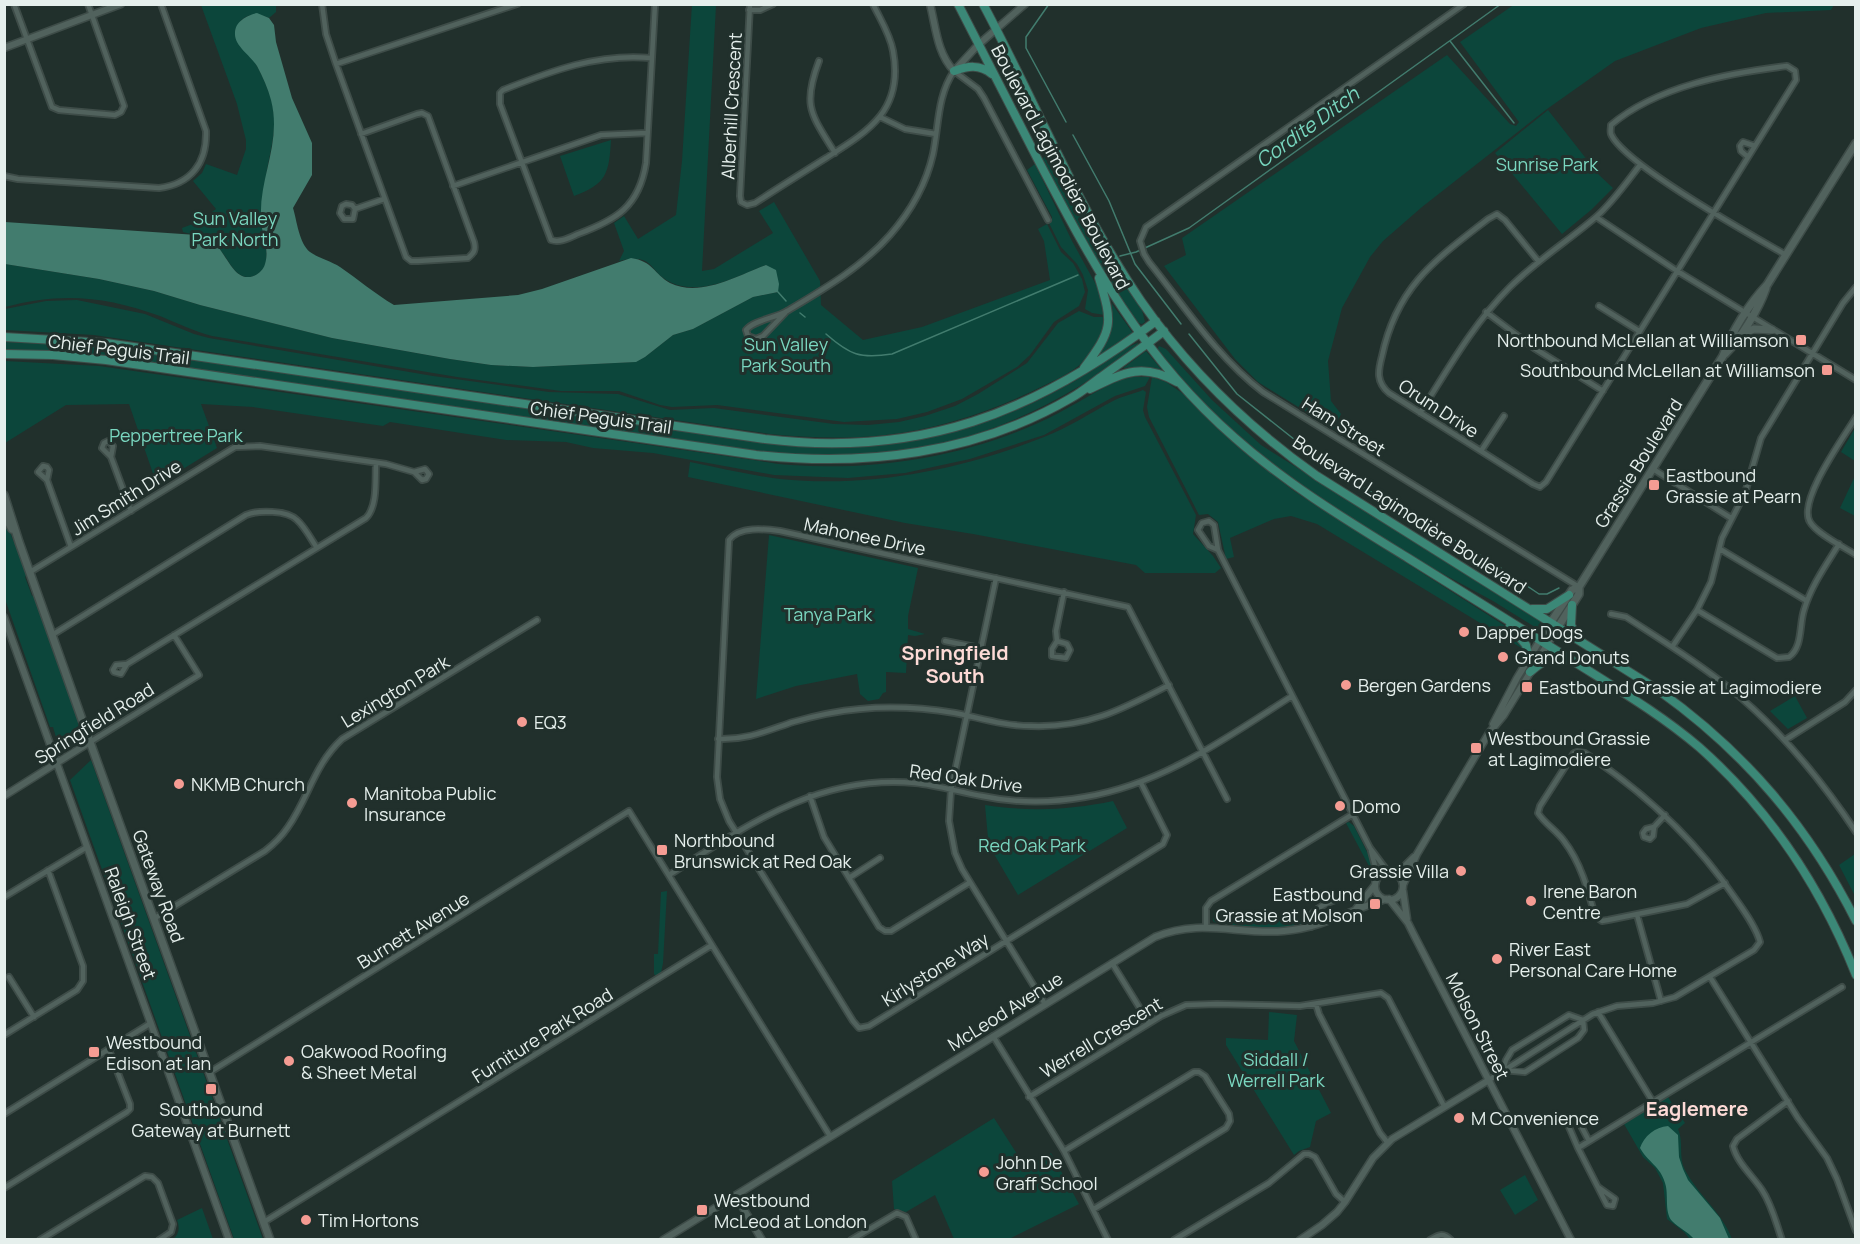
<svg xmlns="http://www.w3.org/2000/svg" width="1860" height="1244" font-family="Manrope,sans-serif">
  <rect width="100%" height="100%" fill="#21302c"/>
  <path fill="#0c463b" d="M692,4L716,5L702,271L714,269L773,233L759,211L774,202L820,281L821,305L863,340L922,327L1050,280L1044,241L1038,229L1047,224L1061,252L1073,263L1082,279L1085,292L1079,306L1054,322L1030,355L1017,367L962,399L927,412L897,419L844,422L717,405L672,407L660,405L619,391H561L457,377L212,336C193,331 177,323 160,316C105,296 61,292 5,307V264L99,279L154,291L200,305L332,338L450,359L491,365L533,367L635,362L645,357L673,335L693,329L753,297L778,292L777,275L766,265C737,276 703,296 672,283C648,273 656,252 619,261L624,251L614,223L624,216L638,239L676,215L682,161Z
    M1515,4L1834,5L1831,10L1766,13L1701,28L1615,61L1547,109L1422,207L1383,241L1370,257L1342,308L1328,361L1331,401L1341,414L1334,429L1258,382L1235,359L1164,266L1186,255L1182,238L1447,55L1510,124L1516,126L1519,122L1460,42Z
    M201,5H276V12L269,18C253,11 241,15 235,31C235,45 247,51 254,61C261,72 267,86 271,98C278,124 272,144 267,170C264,189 265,210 265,229C264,241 269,254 265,266C262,272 254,278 247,277C233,276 228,257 219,249C209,239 196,235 183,232L182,228L198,222L216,209L193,181L202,173L206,164L237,175L246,149V140L237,104Z
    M1548,110L1599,175L1613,188L1591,210L1562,234L1495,153Z
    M611,140C609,173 607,184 574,196L560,156Z
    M1050,152L1106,254L1142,310L1145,322L1142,324L1138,323L1107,280L1042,159Z
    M1035,164L1072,241L1100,292L1105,315L1092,313L1085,309L1088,290L1083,275L1077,264L1061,247L1049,223L1052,221V217L1027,170Z
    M77,300L145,314L194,334L209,338L433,376L549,392L618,394L670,410L714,408L834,424L868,425L899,422L925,416L955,406L978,394L1027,363L1058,323L1079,311L1094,317H1105C1104,333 1098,345 1087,357C1077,370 1060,378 1045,385C995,410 940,429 885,435C847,439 808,438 770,434L94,335L5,330V309L46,301Z
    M1112,304L1133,333L1094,360L1108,337Z
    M5,342L107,347L773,444C867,452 962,439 1047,396C1062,388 1077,380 1091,371C1106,361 1120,349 1138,343L1139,345C1063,404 975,446 877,455C833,459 789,455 745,450L107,357L5,351Z
    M1159,346L1166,349L1212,400L1261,445L1534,616L1540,620L1541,627H1535L1493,601L1423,563L1320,499L1270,462L1212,412L1157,350Z
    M1146,351L1162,370L1145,367L1123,368Z
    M5,361L99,366L746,459C761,461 776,464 791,465C874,471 962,457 1038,423C1066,411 1091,393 1119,380L1133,377H1150L1145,386L1115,396L1044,435L970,459L905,473L848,478L774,475L653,453L593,448L566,442L506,440L390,422L383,426L253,407L201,404L217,448L157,485L129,404L66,405L5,443Z
    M1152,377L1166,382L1182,393L1243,451L1294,491L1510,629L1523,643V649L1317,524L1291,516L1274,519L1230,538L1234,557L1226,559L1218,522L1208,514L1199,515L1149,417L1147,407Z
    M1143,390L1146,392L1143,410L1145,417L1196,515L1193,534L1213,556L1221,568L1215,573H1145L1136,565L973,534L905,523L688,477L690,462C720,468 749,475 780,479C870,488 961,470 1044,437C1068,428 1090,413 1113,401C1122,396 1133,394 1143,390Z
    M1855,428V461L1841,452Z
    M1855,476V516L1840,508Z
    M4,517L27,575L25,577L32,596L35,595L83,733L63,747L58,744L53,727H50L5,599Z
    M769,535L918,568L908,616V629L925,634L915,636L908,635L906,673L886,672V692L883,693L879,699L868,701L860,694L857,674L796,686L756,699Z
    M1795,696L1807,718L1788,729L1770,711Z
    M91,760L263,1239H234L70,780Z
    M1113,801L1127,828L1018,895L991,849L988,838L985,805C1029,812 1070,810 1113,801Z
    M1349,822L1354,826L1374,866L1370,868L1346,823Z
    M1855,854V896L1839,865Z
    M667,891L663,963L661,973L656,976L654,974V954H658L661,892Z
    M1213,913L1288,915L1307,922C1289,934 1238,925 1216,923L1213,921Z
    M1269,1012L1297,1015L1294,1041L1331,1113L1316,1121L1310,1147L1299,1151L1294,1155L1226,1045V1038L1268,1040Z
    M1668,1097L1685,1123L1678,1129C1684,1142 1678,1157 1685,1170C1698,1195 1722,1212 1732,1239H1690L1684,1232L1667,1219L1663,1183L1655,1168L1643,1157L1624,1124Z
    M994,1118L1026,1168L1051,1153L1079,1204L1009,1239H954L935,1195L906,1212L894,1209L892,1181Z
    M1525,1175L1538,1200L1515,1215L1500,1190Z
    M202,1208L213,1239H173C179,1234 180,1228 177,1220Z"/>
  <path fill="#427c6e" d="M257,13L269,18L274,25L276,42L292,98L312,143V175L293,208C297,221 299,243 310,252C318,258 331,261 340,267C358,279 375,294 394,305L518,295L542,289L631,258C653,261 654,274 670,283C701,298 738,275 766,265L776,270L779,284L778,292L753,297L693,329L673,335L645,357L636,362L533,367L491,365L450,359L332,338L200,305L154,291L99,279L5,264V222L197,235C205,238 211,240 217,246C226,255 234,278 248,277C256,277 263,271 265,264C270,248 261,234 261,218C259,177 282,143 271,100C268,89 263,77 257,66C251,56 234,46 235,33C235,21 248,15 257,13Z
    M1668,1126L1678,1135L1679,1157L1683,1169L1688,1180L1720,1218L1729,1239H1694C1687,1231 1679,1228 1672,1221C1664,1212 1669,1194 1665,1183C1661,1167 1647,1161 1640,1148C1644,1136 1655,1127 1668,1126Z"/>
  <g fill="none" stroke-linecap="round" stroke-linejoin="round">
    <path stroke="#427c6e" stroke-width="1.5" d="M1049,4L1026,37V48L1066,122
      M1450,41L1514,123
      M1073,135L1109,201L1135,264L1181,324
      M1120,256L1136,252L1189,228L1501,4
      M778,292L786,301
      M800,313L805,317
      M826,334C850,355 860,359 892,354L1078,275
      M1189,334L1237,394L1333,470L1492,562L1539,594H1547L1559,588"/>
    <defs>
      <path id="minor" d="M14,4L52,107L59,110L115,115L121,112L124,106L88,4
        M322,4L326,34L336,64L406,257L411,261H418L468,258C474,253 476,250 474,242L428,116L422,113L417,114L361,134
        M750,4L740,196L741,202L747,205L755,203C778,188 802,173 826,158C869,131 904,110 893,51C890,34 880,19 873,4
        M1464,4L1146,227L1140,241L1144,254L1149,262C1185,307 1217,357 1263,392L1579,587
        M749,10H760L773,4
        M651,58C598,53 551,71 503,90L500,93V104L551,240C560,243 569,238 578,234C616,220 639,207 646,163L655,4
        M819,61C802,106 811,114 835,153
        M336,64L517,4
        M880,117L905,129L936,134
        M1748,157L1741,151L1740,146L1743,142L1755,146
        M4,176L18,179L159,188C191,184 207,163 206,131L161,4
        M453,186L601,135L647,133
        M355,209L352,205L346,204L342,206L340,213L344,219H353L355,209L384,199
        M1596,217L1677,271L1856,380
        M1539,262L1505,220L1497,214L1488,219C1435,260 1397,286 1382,356C1378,371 1376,382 1389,393L1533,484L1540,487L1546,482C1601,393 1656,305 1711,217L1714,212L1796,80L1795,71L1787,66C1729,73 1657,86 1611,125C1611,129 1610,131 1611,134C1623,164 1753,236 1786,255
        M1599,306L1639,331
        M1486,312L1534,348L1603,391
        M785,313L763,336L756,339L748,336L746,330C754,320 776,318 787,311C824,289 862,267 890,235C911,211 926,185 933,154C939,125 937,96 954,71L978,89L984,98L1048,220
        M1420,413C1448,369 1473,324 1510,287C1536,261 1568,241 1596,217C1613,202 1626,183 1640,165
        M1856,417C1844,437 1797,501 1810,522C1817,534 1844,547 1856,555
        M1481,451L1504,416
        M111,457L113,446L108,441L104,443L102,448L111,457L131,511
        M1653,469L1731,518
        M47,480L49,470L47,467L43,466L38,472L47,480L71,547
        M1720,549L1807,601
        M1218,550L1214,525L1209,521L1202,523L1198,530L1209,546L1218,550L1370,848L1388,872
        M30,572L235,447L260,446L386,464L414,472L422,480L426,479L429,474L425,469L414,472
        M996,578L951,790L949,821L955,853L962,869L1045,1004
        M1697,610L1777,658L1789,657C1803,647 1799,625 1804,610C1811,586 1826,565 1839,544
        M1611,614L1626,617C1660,639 1696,661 1728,687C1779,728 1820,778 1856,832
        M52,635L246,515C258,510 287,510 297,520C305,527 311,539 317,548
        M945,641L980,648
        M1057,641L1067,644L1070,650L1066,658L1052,656V649L1057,641L1056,631L1064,592
        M1672,647L1697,610L1711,582L1722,538L1745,493L1761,438L1843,303L1856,287
        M127,664L121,674L114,672L113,670L116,665L127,664L366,518C378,506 375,479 376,463
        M718,739C747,740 766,731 793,722C814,716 837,711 860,709C891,706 924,708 955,713C980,718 1005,726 1031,726C1087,728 1121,710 1169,685
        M1785,740L1845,702L1856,690
        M90,742L199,675L174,635
        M1141,783L1167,835L1163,844L869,1026L859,1028L853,1021L741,840L729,821L720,799L717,777L729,540C739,526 765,529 780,531L1128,607L1227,799
        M810,796L824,837L879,927L885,931H891L969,883
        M1654,827L1653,836L1650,839L1644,837L1643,833L1646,829L1654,827L1665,815
        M1371,851L1375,866V883
        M669,875C746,826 818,774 915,783C937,785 959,792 982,796C1015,803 1051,803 1085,797C1163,784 1226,738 1292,696
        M849,878L880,858
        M4,897L87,847
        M1637,915L1661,1001
        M155,918L265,851C274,844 282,836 288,827C309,797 314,765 342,739L537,620
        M1206,927V908L1211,901L1353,814
        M1311,927L1310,916C1319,905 1336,898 1350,896
        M1112,963L1149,1023
        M9,977L34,1017
        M1710,977L1798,1118L1827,1158L1837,1179L1856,1231
        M1316,1004L1319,1014L1380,1133L1388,1143
        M1598,1012L1653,1102L1842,987
        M1569,1015L1583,1020L1584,1030L1578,1038L1525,1072L1503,1070L1506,1060L1512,1050Z
        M4,1035L77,990L83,981V966L48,870
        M993,1036L1064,1151L1108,1240
        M210,1072L629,811L830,1136
        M1489,1080L1593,1014L1617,1006L1653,1003L1675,997L1754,950L1760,942C1756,927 1744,911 1735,898C1695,839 1644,792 1585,753L1577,752L1574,753L1540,806L1538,813C1544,823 1557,831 1564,841C1581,863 1588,890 1595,916L1602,921L1608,920L1687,904L1725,883
        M1029,1097L1161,1016L1186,1005L1217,1004L1300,1006L1381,993L1388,998L1444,1106
        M4,1114L151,1023
        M1578,1148L1569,1127L1570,1121L1574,1119L1579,1122L1589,1141
        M1064,1151L1194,1072H1199L1205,1076L1229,1114L1230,1121L1226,1128L1094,1209
        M1598,1187L1615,1199L1613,1206L1607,1205L1578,1148L1653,1102
        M4,1188L127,1112L130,1109V1104L109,1050
        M264,1222L712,945
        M40,1240L145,1176L152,1177L158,1183L173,1224L171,1232L159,1240
        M851,1240L897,1213L906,1217L916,1240
        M1174,1240L1269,1183L1304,1154H1309L1315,1157L1336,1194L1345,1202
        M1430,1240C1438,1235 1443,1232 1451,1240
        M1782,1240C1776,1223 1772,1205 1762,1190C1753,1176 1737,1163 1733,1146L1737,1139L1788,1101"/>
      <path id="tertiary" d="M930,4C936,28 937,53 954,71L978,45L1025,4
        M4,48L121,4
        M4,617L229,1240
        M1493,724L1517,678L1551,622
        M4,796L90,742
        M1391,872L1402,869L1414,857
        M1375 886a14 14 0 1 1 28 0a14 14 0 1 1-28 0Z
        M1403,885L1417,854L1489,733L1504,715L1558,627
        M1403,891L1407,919
        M1389,899L1408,923L1414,935L1571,1240
        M1356,909L1375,885
        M736,1196L762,1240
        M663,1240L1155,937C1201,918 1238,935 1284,931C1321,928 1351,910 1386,899
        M1300,1240L1322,1225L1337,1212L1345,1202L1373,1158L1392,1139L1489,1080"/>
      <path id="secondary" d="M1740,335L1754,329L1772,330
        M1725,354C1741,339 1759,308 1766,288
        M4,495L19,542L90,742L270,1240
        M4,514L12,529
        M1551,622L1572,590L1579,587L1723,356C1732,331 1749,304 1767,285L1856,143
        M1558,627L1579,594V587"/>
      <path id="primary" d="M958,4C984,55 1010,105 1036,156C1092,263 1142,357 1235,438C1288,485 1348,521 1408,558C1462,592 1516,625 1570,659C1614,687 1659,713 1699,747C1770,810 1821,887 1856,975
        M983,4C1036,103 1078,209 1141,301C1189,370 1249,428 1317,476L1658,690C1745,752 1808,826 1856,921
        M954,71C968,66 979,64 992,74
        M4,337L106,343L765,439C920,458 1034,413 1156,321
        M4,354L53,355L106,360L756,455C864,467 975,454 1071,398C1082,392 1091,384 1101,377C1122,362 1143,347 1164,331
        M1084,368C1113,329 1113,324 1099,278
        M1090,389C1123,373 1142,362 1177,382
        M1572,605L1571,625L1576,636
        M1532,609H1547L1569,595
        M1510,626L1526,645L1529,659
        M1530,672C1543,661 1550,655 1568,660"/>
    </defs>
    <use href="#minor" stroke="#3e4c48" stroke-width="8"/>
    <use href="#tertiary" stroke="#3e4c48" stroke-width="9"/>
    <use href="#secondary" stroke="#3e4c48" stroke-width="10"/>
    <use href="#primary" stroke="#3e4c48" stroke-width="10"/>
    <use href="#minor" stroke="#51625d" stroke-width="4.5"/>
    <use href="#tertiary" stroke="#51625d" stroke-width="6"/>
    <use href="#secondary" stroke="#51625d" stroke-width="7"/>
    <use href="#primary" stroke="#3b8877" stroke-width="8"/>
  </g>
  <g fill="#f59c93" stroke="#21302c" stroke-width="2">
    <rect x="1795" y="334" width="12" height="12" rx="3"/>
    <rect x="1821" y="364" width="12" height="12" rx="3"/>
    <rect x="1648" y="479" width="12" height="12" rx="3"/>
    <circle cx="1464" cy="632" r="6"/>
    <circle cx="1503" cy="657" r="6"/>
    <circle cx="1346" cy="685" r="6"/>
    <rect x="1521" y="681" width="12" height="12" rx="3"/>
    <circle cx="522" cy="722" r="6"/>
    <rect x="1470" y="742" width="12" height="12" rx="3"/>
    <circle cx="179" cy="784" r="6"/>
    <circle cx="352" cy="803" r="6"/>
    <circle cx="1340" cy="806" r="6"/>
    <rect x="656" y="844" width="12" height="12" rx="3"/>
    <circle cx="1461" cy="871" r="6"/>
    <circle cx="1531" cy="901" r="6"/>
    <rect x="1369" y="898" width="12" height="12" rx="3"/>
    <circle cx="1497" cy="959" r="6"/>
    <rect x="88" y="1046" width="12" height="12" rx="3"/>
    <circle cx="289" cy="1061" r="6"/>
    <rect x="205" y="1083" width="12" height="12" rx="3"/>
    <circle cx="1459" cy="1118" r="6"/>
    <circle cx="984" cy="1172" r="6"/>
    <rect x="696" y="1204" width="12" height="12" rx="3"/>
    <circle cx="306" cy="1220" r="6"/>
  </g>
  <g text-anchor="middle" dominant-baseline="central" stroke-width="6" stroke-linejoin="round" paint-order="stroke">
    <g font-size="18" fill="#e5efec" stroke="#21302c">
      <text transform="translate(731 106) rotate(-87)">Alberhill Crescent</text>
      <text transform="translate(1061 167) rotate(62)">Boulevard Lagimodière Boulevard</text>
      <text transform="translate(119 349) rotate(7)">Chief Peguis Trail</text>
      <text transform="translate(1439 408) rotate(33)">Orum Drive</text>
      <text transform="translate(601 417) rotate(8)">Chief Peguis Trail</text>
      <text transform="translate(1344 426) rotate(32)">Ham Street</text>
      <text transform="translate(1638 463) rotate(-58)">Grassie Boulevard</text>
      <text transform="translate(126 497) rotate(-32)">Jim Smith Drive</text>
      <text transform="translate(1410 514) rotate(33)">Boulevard Lagimodière Boulevard</text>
      <text transform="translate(865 536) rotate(12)">Mahonee Drive</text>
      <text transform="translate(395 691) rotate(-31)">Lexington Park</text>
      <text transform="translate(94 723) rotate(-32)">Springfield Road</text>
      <text transform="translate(966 778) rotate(8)">Red Oak Drive</text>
      <text transform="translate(159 886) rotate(70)">Gateway Road</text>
      <text transform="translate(131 923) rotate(70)">Raleigh Street</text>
      <text transform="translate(413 930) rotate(-32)">Burnett Avenue</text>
      <text transform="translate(935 969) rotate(-32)">Kirlystone Way</text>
      <text transform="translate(1005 1011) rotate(-32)">McLeod Avenue</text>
      <text transform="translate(1478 1026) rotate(63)">Molson Street</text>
      <text transform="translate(542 1035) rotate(-32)">Furniture Park Road</text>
      <text transform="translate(1101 1037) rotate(-31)">Werrell Crescent</text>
    </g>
    <g font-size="18" fill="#7ad7c0" stroke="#21302c">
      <text x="1547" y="164">Sunrise Park</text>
      <text x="235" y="218">Sun Valley<tspan x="235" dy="21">Park North</tspan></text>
      <text x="786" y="344">Sun Valley<tspan x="786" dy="21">Park South</tspan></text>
      <text x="176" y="435">Peppertree Park</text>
      <text x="828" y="614">Tanya Park</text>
      <text x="1032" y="845">Red Oak Park</text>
      <text x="1276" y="1059">Siddall /<tspan x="1276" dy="21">Werrell Park</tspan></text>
    </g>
    <g font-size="18" fill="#e5efec" stroke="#21302c" text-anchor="start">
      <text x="1789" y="340" text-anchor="end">Northbound McLellan at Williamson</text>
      <text x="1815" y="370" text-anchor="end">Southbound McLellan at Williamson</text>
      <text x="1666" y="475">Eastbound<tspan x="1666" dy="21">Grassie at Pearn</tspan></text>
      <text x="1476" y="632">Dapper Dogs</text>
      <text x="1515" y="657">Grand Donuts</text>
      <text x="1358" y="685">Bergen Gardens</text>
      <text x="1539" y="687">Eastbound Grassie at Lagimodiere</text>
      <text x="534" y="722">EQ3</text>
      <text x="1488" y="738">Westbound Grassie<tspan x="1488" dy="21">at Lagimodiere</tspan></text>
      <text x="191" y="784">NKMB Church</text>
      <text x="364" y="793">Manitoba Public<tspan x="364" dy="21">Insurance</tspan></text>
      <text x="1352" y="806">Domo</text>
      <text x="674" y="840">Northbound<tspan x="674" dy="21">Brunswick at Red Oak</tspan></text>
      <text x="1449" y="871" text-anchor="end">Grassie Villa</text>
      <text x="1543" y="891">Irene Baron<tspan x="1543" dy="21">Centre</tspan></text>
      <text x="1363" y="894" text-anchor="end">Eastbound<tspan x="1363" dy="21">Grassie at Molson</tspan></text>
      <text x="1509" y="949">River East<tspan x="1509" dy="21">Personal Care Home</tspan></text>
      <text x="106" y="1042">Westbound<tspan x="106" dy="21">Edison at Ian</tspan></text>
      <text x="301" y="1051">Oakwood Roofing<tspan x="301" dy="21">&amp; Sheet Metal</tspan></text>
      <text x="211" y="1109" text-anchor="middle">Southbound<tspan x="211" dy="21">Gateway at Burnett</tspan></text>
      <text x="1471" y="1118">M Convenience</text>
      <text x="996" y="1162">John De<tspan x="996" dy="21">Graff School</tspan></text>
      <text x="714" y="1200">Westbound<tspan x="714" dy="21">McLeod at London</tspan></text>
      <text x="318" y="1220">Tim Hortons</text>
    </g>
    <g font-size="20" font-style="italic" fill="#78d5be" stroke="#21302c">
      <text transform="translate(1307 127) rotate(-36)">Cordite Ditch</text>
    </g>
    <g font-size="20" font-weight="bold" fill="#fddad6" stroke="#21302c">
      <text x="955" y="652">Springfield<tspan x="955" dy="23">South</tspan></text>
      <text x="1697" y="1108">Eaglemere</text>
    </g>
  </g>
  <rect width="1860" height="1244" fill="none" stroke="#e5efec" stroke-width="12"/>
</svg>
